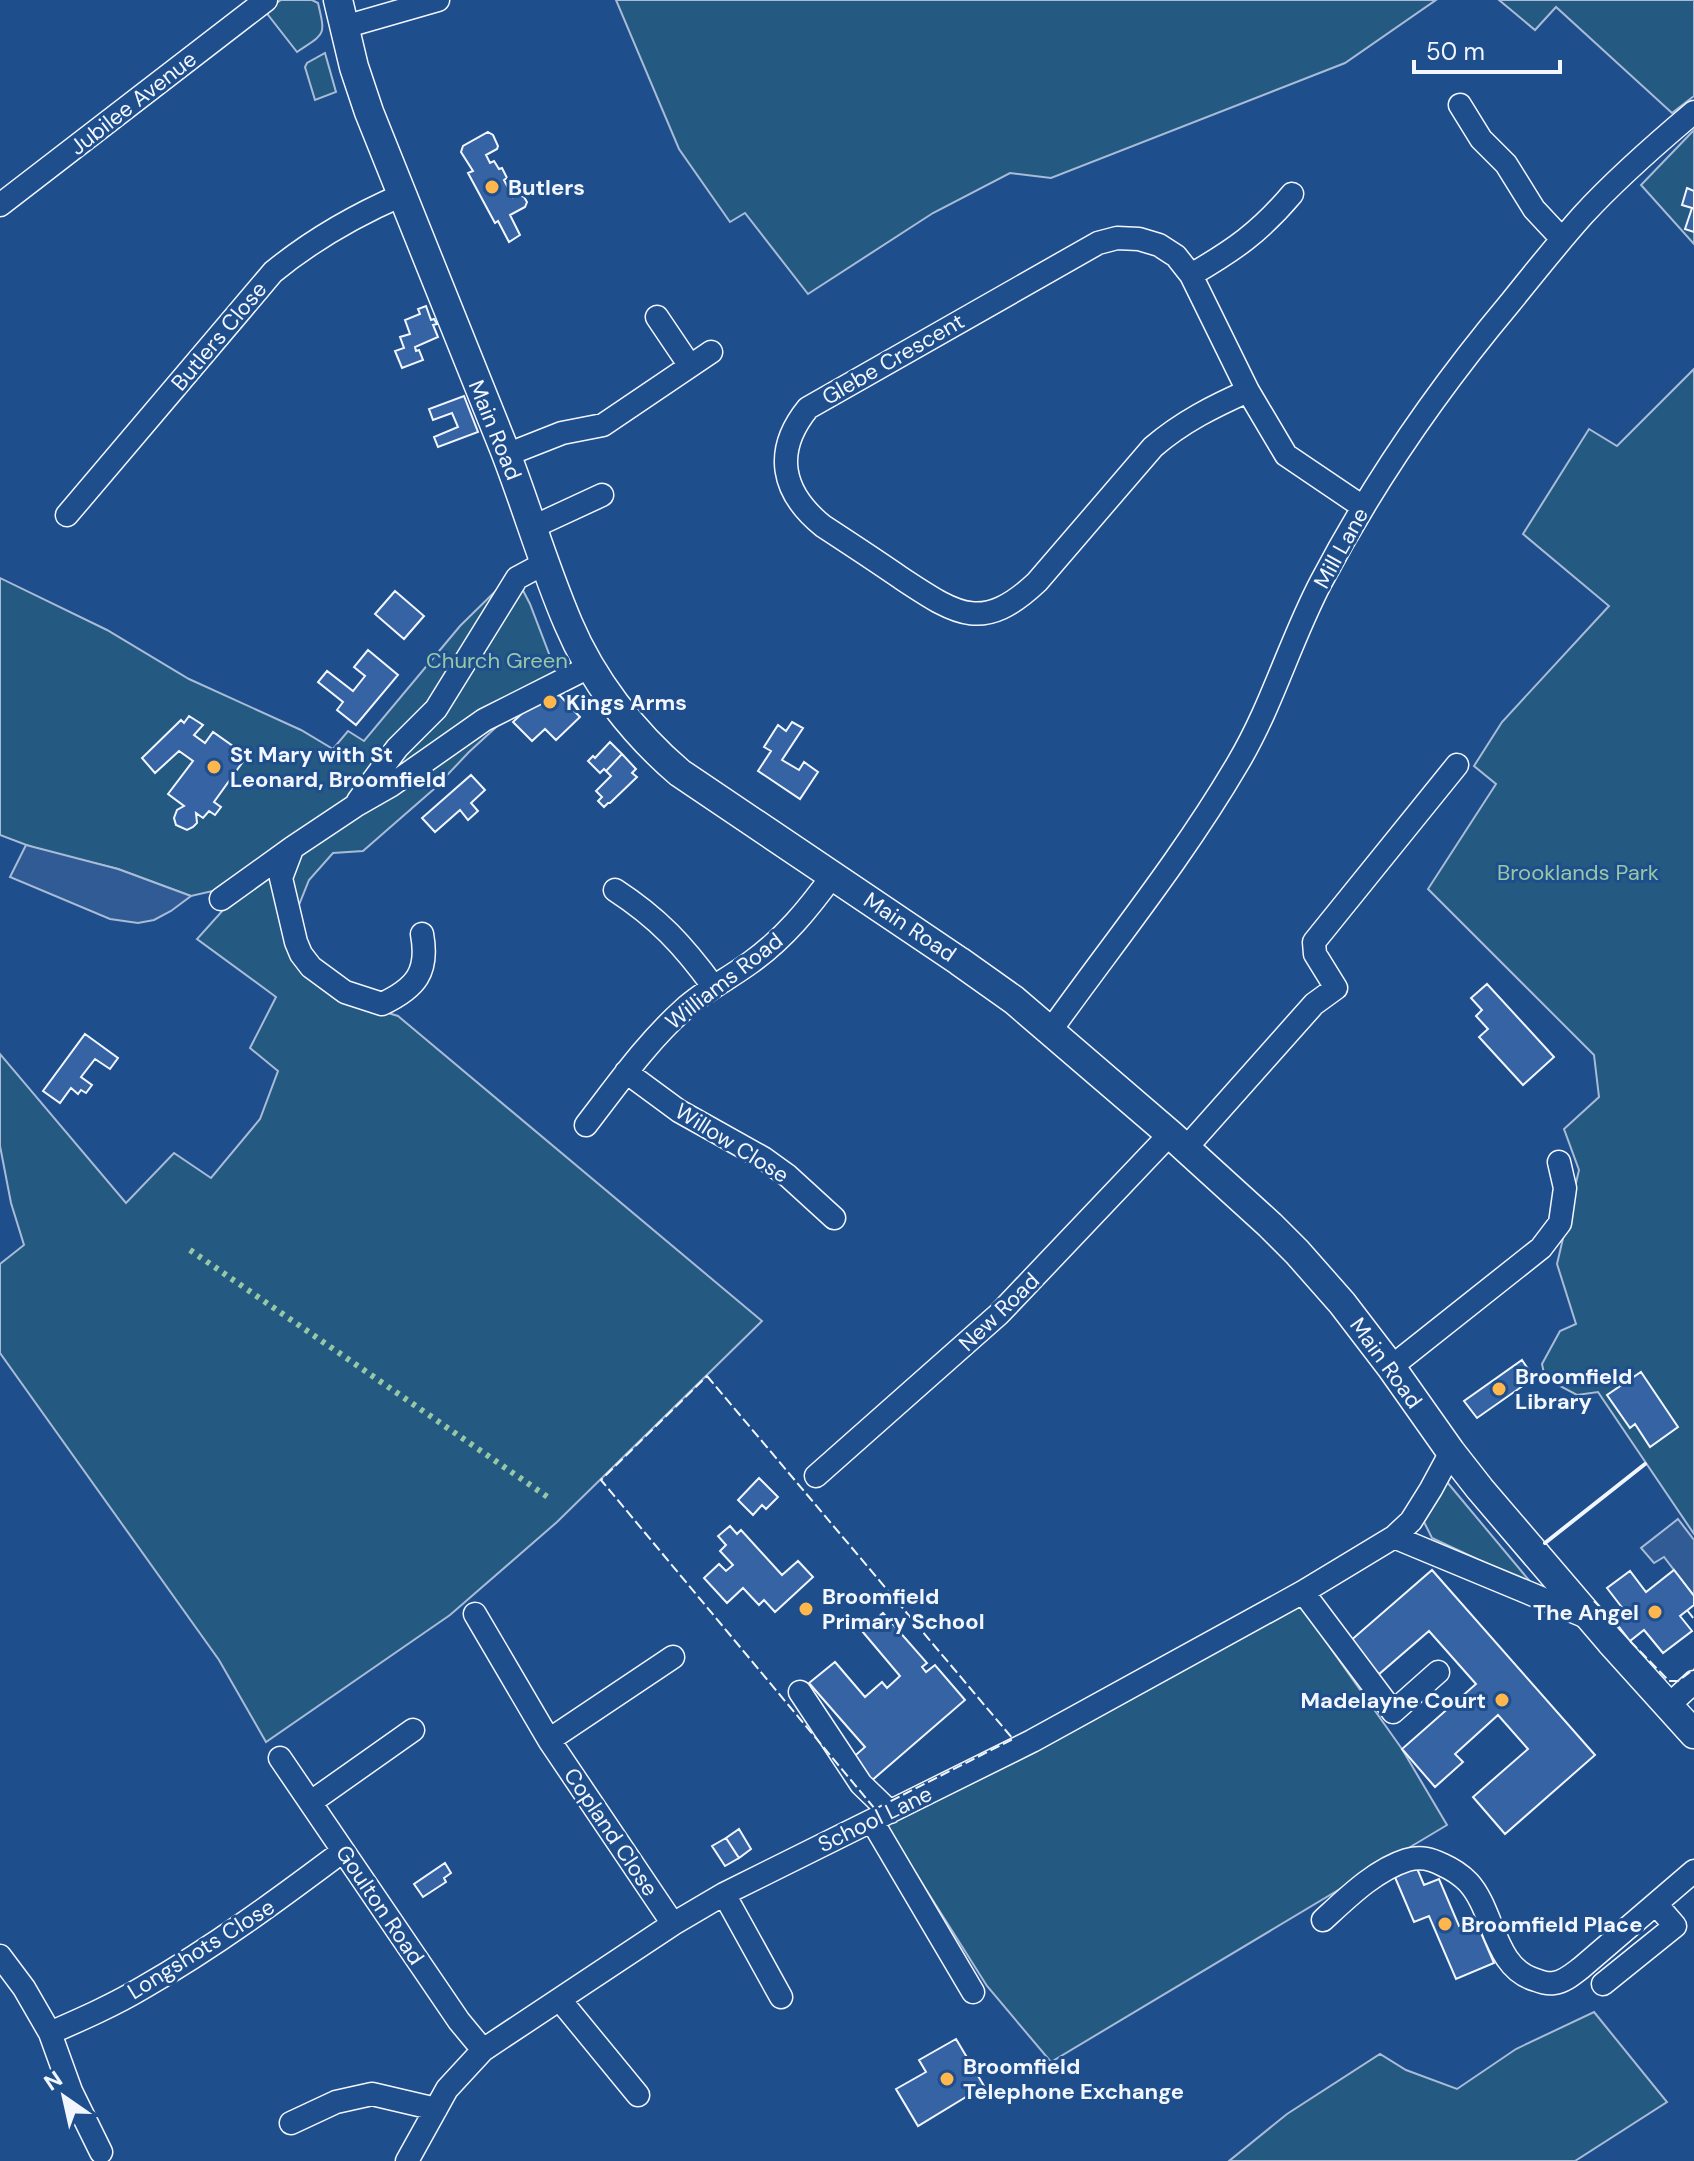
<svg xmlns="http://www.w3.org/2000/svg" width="1694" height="2161" font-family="'DM Sans',sans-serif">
  <rect width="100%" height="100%" fill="#1f4e8c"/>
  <path fill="#245a82" stroke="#a8bbd7" stroke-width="2" d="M281,0H312L318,3C326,37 325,33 297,52L265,11Z
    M616,0H1436L1345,63L1051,178L1010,173L933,213L808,294L745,213L730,222L679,149Z
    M1499,0H1694V96L1672,113L1556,7L1535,30Z
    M325,53L336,92L315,100L305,67L307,63Z
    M1694,130V244L1641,185Z
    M1694,369V1534L1598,1392L1577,1395L1545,1378L1542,1364L1560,1331L1576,1324L1557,1264L1579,1170L1564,1129L1599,1097L1594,1055L1428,889L1496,784L1474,766L1502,722L1609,606L1523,534L1589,429L1617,446Z
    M514,573L530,604L556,672L469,752L434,789L363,851L333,853L309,880L287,935L289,955L349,1001L398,1016L762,1321L557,1522L450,1615L266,1742L219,1660L0,1353V1264L24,1245L11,1203L0,1146V1054L126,1203L174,1153L211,1178L260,1119L278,1071L250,1048L276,997L197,939L233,899L221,889L191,896L118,869L37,849L0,835V578L107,630L189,679L301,730L333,749L348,731L364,741L460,626Z
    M1447,1482L1533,1585L1432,1538L1424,1522Z
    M1300,1605L1402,1749L1447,1825L1051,2062L987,1986L884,1823Z
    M1594,2012L1667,2102L1575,2161H1229L1287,2114L1380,2054L1406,2070L1457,2089L1516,2049Z"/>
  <path fill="#305b95" stroke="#a8bbd7" stroke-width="2" d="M26,845L118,869L191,896L171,911L154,920L138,923L110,919L10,877Z
    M1678,1519L1694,1540V1596L1664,1557L1654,1563L1641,1548Z"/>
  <path fill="#3563a3" stroke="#f2f6ff" stroke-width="2" d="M488,132L493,135L498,146L497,149L486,155L490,163L494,161L499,169L502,168L507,178L504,180L513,197L518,194L524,197L527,202L525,207L510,215L520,235L509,242L498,221L495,223L468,173L473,171L461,152L463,146Z
    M1687,188L1694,191V232L1685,229L1692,208L1682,205Z
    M426,306L431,320L434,319L437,324L433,325L438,337L415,347L416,351L419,350L423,360L402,368L395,351L404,348L400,337L410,334L405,320L420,314L418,309Z
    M464,396L478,432L438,447L434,437L458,427L452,413L433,420L429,409Z
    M395,591L424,616L404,639L375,614Z
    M368,650L398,675L356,725L337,710L343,702L318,682L327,671L353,691L365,676L354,667Z
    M551,686L580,717L556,740L545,729L532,741L513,722Z
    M189,716L203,725L194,735L205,743L213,732L247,756L214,802L221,807L215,815L209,811L203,818L196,813L197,823L193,827L187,830L176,825L174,818L177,810L184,806L168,794L193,761L179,751L155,773L142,758L181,720L184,723Z
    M792,722L803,728L782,760L799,770L804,762L818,772L800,799L758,771L771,751L764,747L778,725L786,731Z
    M610,742L622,754L606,771L604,769L600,773L588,761L593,756L595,758Z
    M622,754L636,769L632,773L637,777L610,803H608L604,807L598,801L602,797L596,791L611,776L606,771Z
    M471,775L485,790L471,803L478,811L468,820L460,810L435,832L422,818Z
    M1487,984L1554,1057L1523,1085L1479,1037L1488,1029L1476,1016L1482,1010L1471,998Z
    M85,1034L118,1058L110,1069L95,1059L81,1077L92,1085L86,1093L81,1090L78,1094L71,1088L60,1103L43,1091Z
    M1522,1360L1534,1378L1477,1418L1464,1401Z
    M1641,1372L1678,1427L1650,1447L1635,1424L1630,1428L1607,1395Z
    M759,1478L778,1497L766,1509L762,1505L753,1515L738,1500Z
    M730,1526L737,1534L741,1530L782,1575L798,1561L813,1577L775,1612L764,1600L759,1605L743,1588L727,1603L704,1578L719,1564L726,1571L733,1565L720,1551L726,1545L718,1536Z
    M1432,1570L1595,1755L1505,1834L1473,1797L1528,1749L1498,1715L1455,1754L1463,1762L1435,1787L1402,1749L1476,1684L1429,1631L1378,1675L1349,1642Z
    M1674,1570L1694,1596V1605L1680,1616L1692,1631L1663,1653L1644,1630L1630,1641L1616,1623L1627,1614L1607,1588L1630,1571L1646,1592Z
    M883,1613L927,1663L922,1667L926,1672L935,1665L965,1700L870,1782L850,1760L865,1747L809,1683L835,1662L865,1697L882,1682L887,1688L900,1676L862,1631Z
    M739,1829L751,1849L739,1858L726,1838Z
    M726,1838L739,1858L725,1866L712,1846Z
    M445,1863L451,1873L444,1878L446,1882L423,1897L414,1884Z
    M1416,1866L1424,1885L1439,1879L1459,1926L1475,1919L1494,1963L1456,1979L1429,1916L1414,1922L1394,1875Z
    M956,2039L984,2086L918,2126L896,2089L926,2072L919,2060Z"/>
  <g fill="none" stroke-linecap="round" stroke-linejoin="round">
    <defs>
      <path id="minor" d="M344,27L438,0
        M1460,105L1481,139L1506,164L1534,209L1562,239
        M0,205L266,0
        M1191,275C1234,250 1260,232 1292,194
        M657,317L690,366
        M1248,391C1214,406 1182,422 1153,447L1037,582C982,634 956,614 901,578C875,560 849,543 823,526C781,492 773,451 808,408L1098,243L1117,238L1139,239L1159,245L1176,256L1191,275L1248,391L1286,455L1363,507
        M506,455L562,433L603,425L711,352
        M67,515L273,272C312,240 356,215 402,195
        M533,527L602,495
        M358,801L397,748L436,709L517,578L545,563
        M292,849L281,878L296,942L301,954L311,967L345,992L382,1004C416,988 429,972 422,934
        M615,890C658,918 683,945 713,986
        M221,899L292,848L355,806L390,786L484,720L591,666
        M1051,1030C1114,942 1183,857 1238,763C1272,706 1290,641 1321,582C1373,483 1438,389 1510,303C1534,273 1558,243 1583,215C1617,178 1656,144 1694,112
        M626,1072L679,1111L763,1158L788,1176L834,1218
        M586,1125C617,1085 646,1043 684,1009C704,991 728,979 750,963C784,939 809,908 833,875
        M1186,1148L1314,1004L1336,988L1315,954L1314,942L1457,765
        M1391,1367L1541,1248L1560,1223L1565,1188L1559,1162
        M816,1476L999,1314L1170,1134
        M1394,1537L1589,1618
        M1303,1592L1393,1712L1438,1672
        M475,1614L549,1740L673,1924
        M800,1692L861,1784L890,1812
        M1669,1705L1694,1682
        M549,1740L673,1657
        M280,1758L459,2021L483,2050
        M311,1802L413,1730
        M872,1821L973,1992
        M724,1894L781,1997
        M1323,1920C1347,1898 1375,1870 1407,1860C1421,1856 1431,1859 1443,1865C1452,1869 1461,1875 1468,1882C1495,1911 1493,1968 1536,1980C1541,1982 1549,1984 1554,1983C1564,1982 1573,1974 1581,1968L1694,1871
        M0,1956L24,1988L50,2033L71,2091L101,2152
        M1603,1984L1675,1926L1656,1904
        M560,2000L638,2095
        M50,2033C82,2019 114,2005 144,1987C214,1947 279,1899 343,1851
        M291,2123L336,2102L372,2094L436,2109
        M407,2161L447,2089L483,2050L673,1924L724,1894L1032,1741L1303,1592L1394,1537L1411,1521L1431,1489L1451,1452"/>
      <path id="major" d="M338,0L354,67L369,112C414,225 459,338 505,451C527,508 544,567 568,623C592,680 633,733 680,773L959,961L1014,1000L1170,1134L1270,1225L1297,1252L1342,1303L1391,1367L1451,1452L1480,1489L1610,1641L1694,1734"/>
    </defs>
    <use href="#minor" stroke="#f2f6ff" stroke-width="25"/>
    <use href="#major" stroke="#f2f6ff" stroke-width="31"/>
    <use href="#minor" stroke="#1f4e8c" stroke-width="22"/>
    <use href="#major" stroke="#1f4e8c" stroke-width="28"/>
    <path stroke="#97c8a6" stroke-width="6" stroke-dasharray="4 6" stroke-linecap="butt" d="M190,1250L552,1500"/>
    <path stroke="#f2f6ff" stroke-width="2" stroke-dasharray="10 4" stroke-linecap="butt" d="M707,1376L1013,1739L875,1809L601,1480Z
      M1594,1601L1616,1623
      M1687,1610L1694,1619
      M1630,1641L1669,1681H1678L1694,1669"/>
    <path stroke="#f2f6ff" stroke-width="4" d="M1545,1543L1645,1464"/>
  </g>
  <g fill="#ffb74d" stroke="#1f4e8c" stroke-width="3">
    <circle cx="492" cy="187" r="8"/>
    <circle cx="550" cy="702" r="8"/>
    <circle cx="214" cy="767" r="8"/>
    <circle cx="1499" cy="1389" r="8"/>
    <circle cx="806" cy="1609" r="8"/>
    <circle cx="1655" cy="1612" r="8"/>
    <circle cx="1502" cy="1700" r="8"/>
    <circle cx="1445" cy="1924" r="8"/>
    <circle cx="947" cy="2079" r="8"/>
  </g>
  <g text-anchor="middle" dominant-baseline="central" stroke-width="6" stroke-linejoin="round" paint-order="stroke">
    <g font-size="22" fill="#f2f6ff" stroke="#1f4e8c">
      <text transform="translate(133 103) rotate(-38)">Jubilee Avenue</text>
      <text transform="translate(219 336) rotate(-50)">Butlers Close</text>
      <text transform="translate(893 359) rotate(-30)">Glebe Crescent</text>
      <text transform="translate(495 430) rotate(68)">Main Road</text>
      <text transform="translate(1341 548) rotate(-61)">Mill Lane</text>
      <text transform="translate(910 927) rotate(34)">Main Road</text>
      <text transform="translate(724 981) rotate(-38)">Williams Road</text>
      <text transform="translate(732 1143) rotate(32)">Willow Close</text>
      <text transform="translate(999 1312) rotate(-44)">New Road</text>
      <text transform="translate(1386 1363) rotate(54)">Main Road</text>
      <text transform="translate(875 1819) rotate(-26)">School Lane</text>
      <text transform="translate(611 1832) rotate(56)">Copland Close</text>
      <text transform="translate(380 1905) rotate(56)">Goulton Road</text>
      <text transform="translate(201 1949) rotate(-32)">Longshots Close</text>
    </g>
    <g font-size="22" font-weight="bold" fill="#f2f6ff" stroke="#1f4e8c" text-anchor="start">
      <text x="508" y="187">Butlers</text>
      <text x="566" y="702">Kings Arms</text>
      <text x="230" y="754">St Mary with St<tspan x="230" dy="25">Leonard, Broomfield</tspan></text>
      <text x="1515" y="1376">Broomfield<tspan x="1515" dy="25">Library</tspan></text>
      <text x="822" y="1596">Broomfield<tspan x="822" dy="25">Primary School</tspan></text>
      <text x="1639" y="1612" text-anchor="end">The Angel</text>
      <text x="1486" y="1700" text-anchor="end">Madelayne Court</text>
      <text x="1461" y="1924">Broomfield Place</text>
      <text x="963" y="2066">Broomfield<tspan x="963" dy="25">Telephone Exchange</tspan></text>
    </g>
    <g font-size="22" fill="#97c8a6" stroke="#1f4e8c">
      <text x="497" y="660">Church Green</text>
      <text x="1578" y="872">Brooklands Park</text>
    </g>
  </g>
  <g transform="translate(64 2097) rotate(326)" stroke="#1f4e8c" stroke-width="6" paint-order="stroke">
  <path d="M0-6L14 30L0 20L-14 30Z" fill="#f2f6ff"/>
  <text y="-12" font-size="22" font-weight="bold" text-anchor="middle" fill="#f2f6ff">N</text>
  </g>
  <path d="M1414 60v12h146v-12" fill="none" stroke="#f2f6ff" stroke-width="4"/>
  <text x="1426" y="60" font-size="24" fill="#f2f6ff" stroke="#1f4e8c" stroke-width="6" paint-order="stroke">50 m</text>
</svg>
